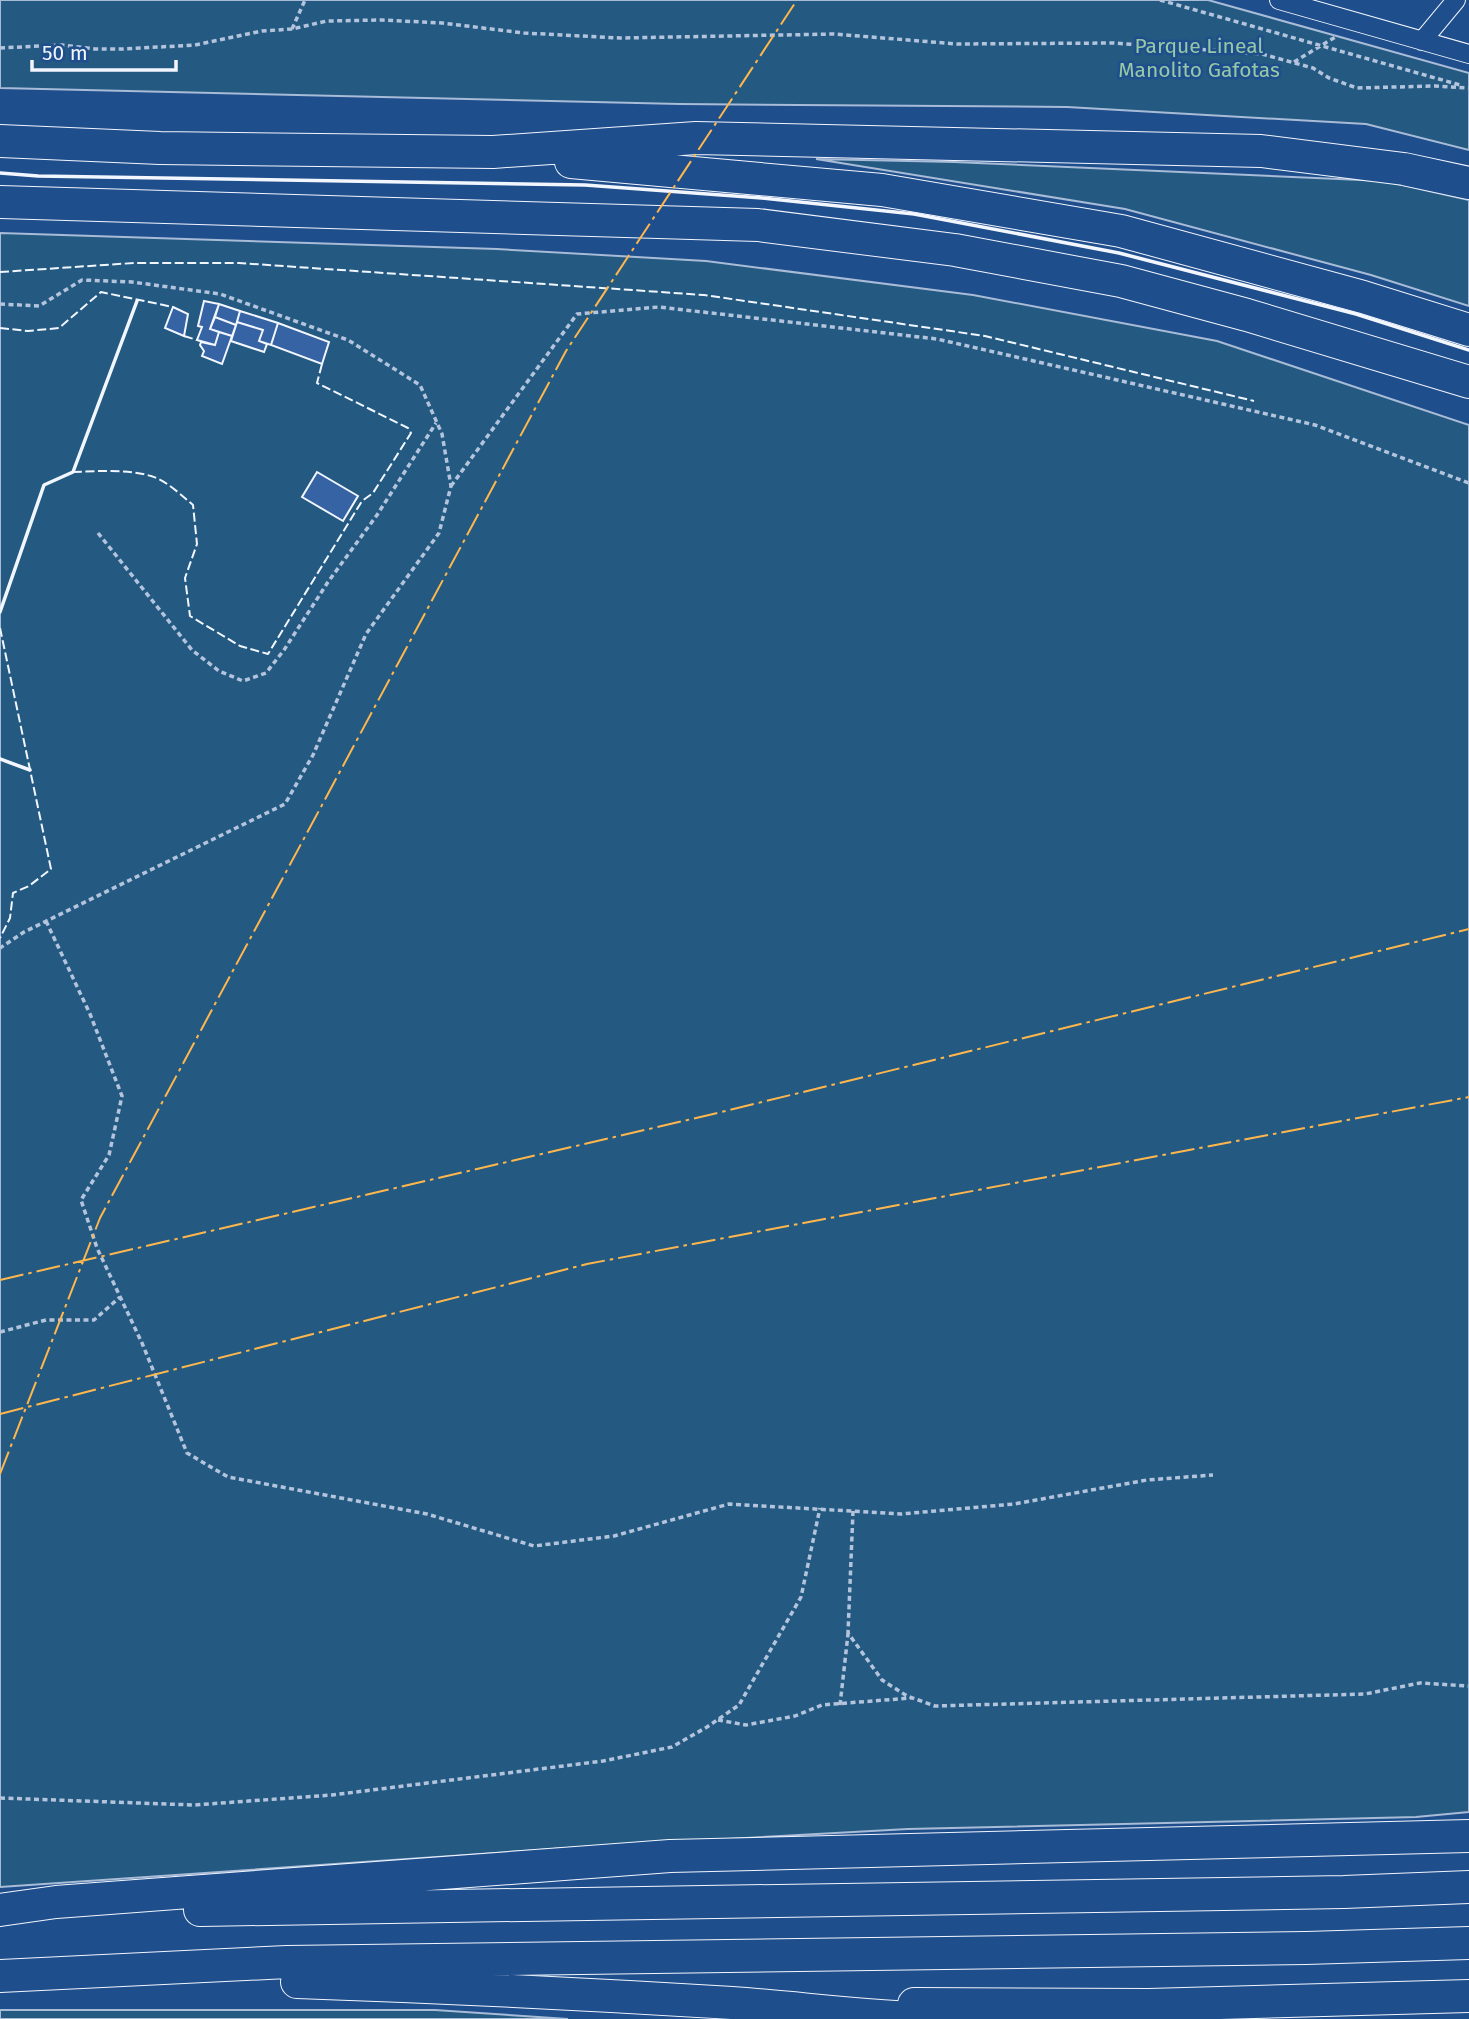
<svg xmlns="http://www.w3.org/2000/svg" width="1469" height="2019" font-family="'Fira Sans',sans-serif">
  <rect width="100%" height="100%" fill="#1f4e8c"/>
  <path fill="#245a82" stroke="#a8bbd7" stroke-width="2" d="M0,0H1208L1469,73V150L1366,124L1067,107L680,104L0,88Z
    M816,159L954,162L1384,181L1469,200V306L1371,275L1125,209Z
    M0,233L497,249L706,261L973,295L1217,341L1469,425V1812L1416,1817L908,1829L582,1847L0,1887Z
    M0,2010H435L568,2019H0Z"/>
  <path fill="#3563a3" stroke="#f2f6ff" stroke-width="2" d="M204,301L219,304L210,329L219,332L215,345L197,340L202,327L198,326Z
    M219,304L240,311L236,325L215,317Z
    M173,307L188,314L184,336L165,328Z
    M240,311L278,323L271,345L259,341L263,330L237,322Z
    M215,317L236,325L232,336L210,329Z
    M237,322L263,330L259,341L267,344L264,352L231,341Z
    M278,323L329,342L322,364L271,345Z
    M219,332L232,336L222,364L202,356L204,351L200,345L201,342L215,345Z
    M317,472L358,496L343,521L302,497Z"/>
  <g fill="none" stroke-linecap="round" stroke-linejoin="round">
    <defs>
      <path id="street" d="M1279,0L1469,54
        M1422,41L1456,0"/>
      <path id="highway" d="M0,141L160,148L493,152L696,138L1261,151L1404,169L1469,183
        M571,162L882,190L1121,231L1363,297L1469,330
        M0,202L758,225L955,250L1121,281L1247,315L1469,382
        M0,1910L56,1902L670,1856L1469,1836
        M200,1910L1344,1892L1469,1887
        M0,1976L287,1962L1306,1948L1469,1943
        M297,1982C442,1987 587,1994 732,2003C801,2008 869,2017 938,2019
        M914,2004L1149,2005L1469,1996"/>
    </defs>
    <use href="#street" stroke="#f2f6ff" stroke-width="20"/>
    <use href="#highway" stroke="#f2f6ff" stroke-width="34"/>
    <path stroke="#b3c4dc" stroke-width="3.5" stroke-dasharray="5 3.5" stroke-linecap="butt" d="M1160,0L1460,85
      M292,29L305,0
      M0,48L62,45L95,49H123L195,45L262,31L292,29L327,21L382,20L442,23L524,33L620,38L834,34L957,44L1113,43L1262,54L1313,68L1329,78L1357,88L1435,86L1469,88
      M1294,62L1337,36
      M0,304L39,306L82,280L132,282L220,294L348,340L420,385L442,434L451,486L439,533L366,634L313,755L285,804L24,932L0,948
      M451,486L577,314L659,307L937,339L1315,425L1469,483
      M98,533L192,650L219,671L243,681L266,673L284,650L328,582L377,515L436,423
      M46,921L90,1014L122,1096L109,1155L81,1200L97,1248L142,1343L187,1453L228,1477L427,1514L534,1546L614,1536L729,1504L901,1514L1014,1504L1147,1480L1213,1475
      M0,1332L46,1320H94L120,1297
      M853,1511L848,1633L882,1680L907,1696L935,1706L1365,1694L1420,1683L1469,1686
      M840,1705L848,1634
      M718,1720L746,1725L795,1716L822,1705L911,1698
      M0,1798L194,1805L332,1795L603,1761L672,1747L707,1727L739,1705L801,1597L820,1508"/>
    <use href="#street" stroke="#1f4e8c" stroke-width="18"/>
    <use href="#highway" stroke="#1f4e8c" stroke-width="32"/>
    <path stroke="#f2f6ff" stroke-width="2" stroke-dasharray="9 3.5" stroke-linecap="butt" d="M0,272L134,263H239L704,295L985,336L1254,401
      M0,328L28,331L59,328L101,292L173,307
      M184,336L197,340
      M73,472C98,471 127,469 151,476C167,481 181,495 193,505L197,544L185,578L190,616L240,646L268,654L362,501L373,493L411,433L408,428L317,383L322,364
      M0,628L51,869L29,886L13,893L10,918L0,938"/>
    <path stroke="#f2f6ff" stroke-width="3.5" d="M0,173L38,176L585,185L762,198L914,214L1119,253L1356,314L1469,350
      M0,612L44,485L73,472L137,301
      M0,759L30,770"/>
    <path stroke="#ffb74d" stroke-width="2" stroke-dasharray="24 5 3.5 5" stroke-linecap="butt" d="M0,1280L709,1115L1469,929
      M0,1414L587,1264L1469,1097
      M0,1474L100,1218L566,351L797,0"/>
  </g>
  <g text-anchor="middle" dominant-baseline="central" stroke-width="5" stroke-linejoin="round" paint-order="stroke">
    <g font-size="21" fill="#97c8a6" stroke="#1f4e8c">
      <text x="1199" y="46">Parque Lineal<tspan x="1199" dy="24">Manolito Gafotas</tspan></text>
    </g>
  </g>
  <path d="M32 60v10h144v-10" fill="none" stroke="#f2f6ff" stroke-width="3.5"/>
  <text x="42" y="60" font-size="21" fill="#f2f6ff" stroke="#1f4e8c" stroke-width="5" paint-order="stroke">50 m</text>
</svg>
